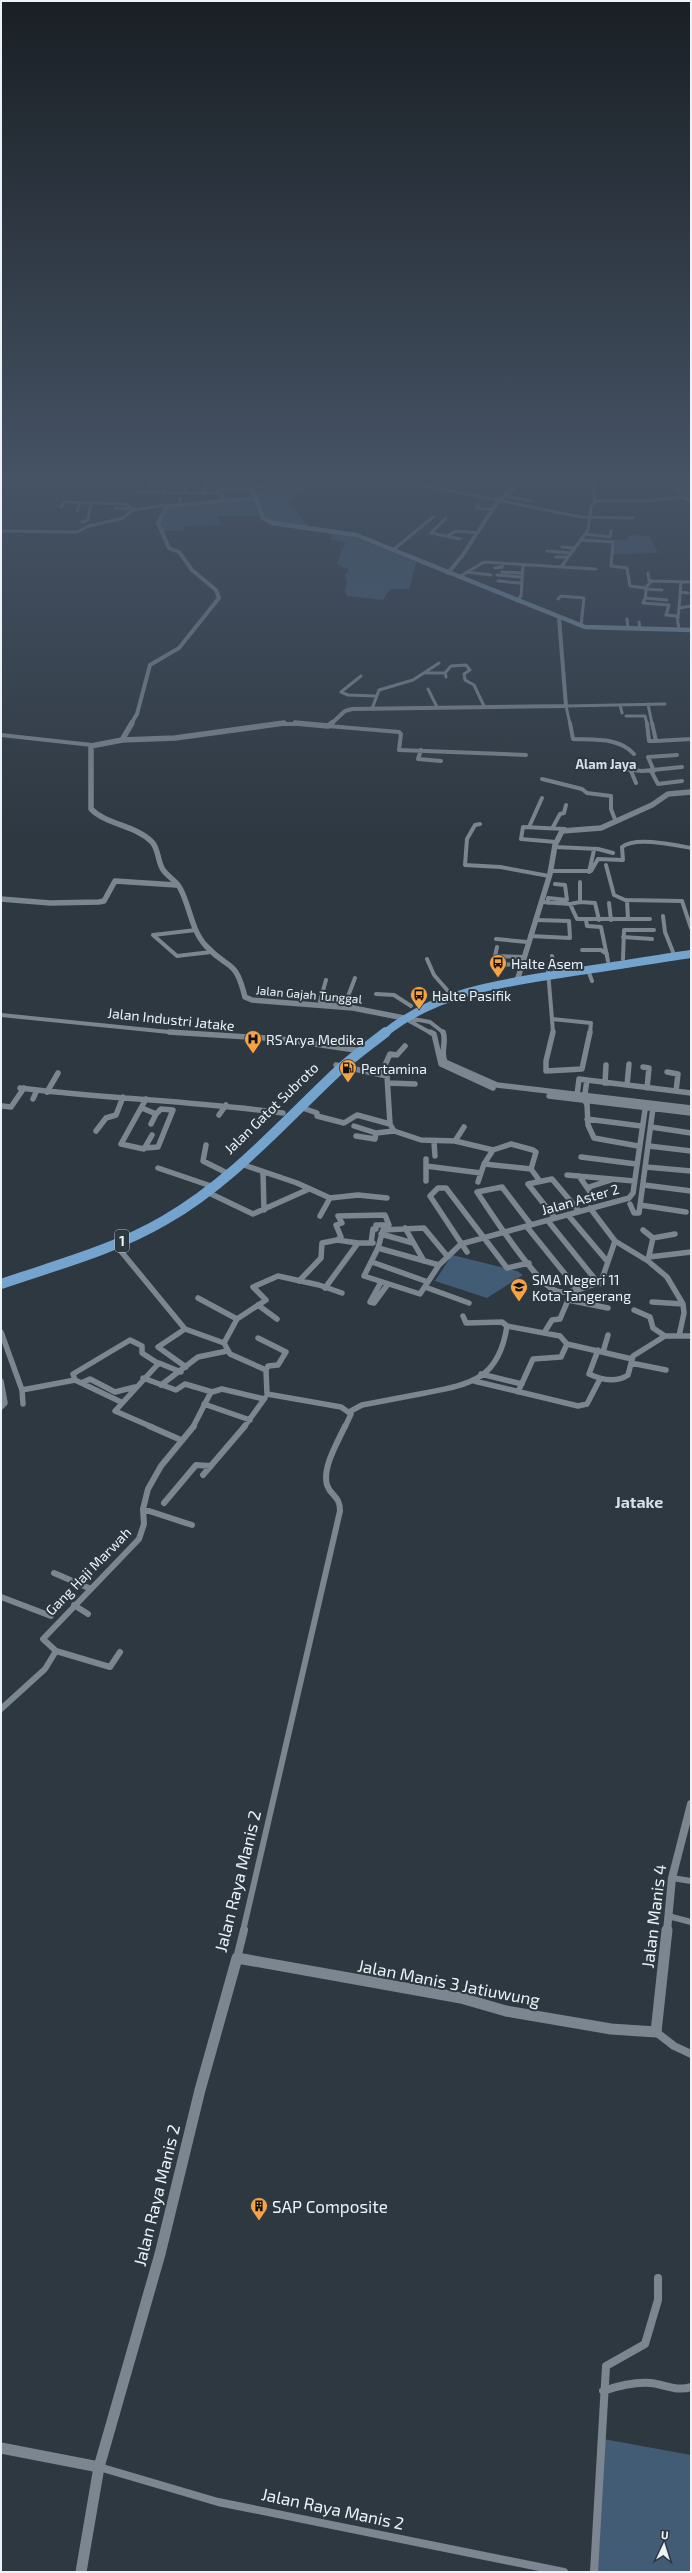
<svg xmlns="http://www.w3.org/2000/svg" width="692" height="2573" font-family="'Exo 2',sans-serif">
  <rect width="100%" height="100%" fill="#2e3841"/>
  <path fill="#415c74" d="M286,481H331L308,486L288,502L310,529L269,524L264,516H218L220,525L184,526L183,531H161L158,524L171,505L258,499L256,492H265L264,488H277L291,484L284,482Z
    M644,481H691V499L686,500L660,483L638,484Z
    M335,533L353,537L416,562L409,589H390L383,600L347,596L345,591L347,582L345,575L349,570L337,564L345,543L329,539Z
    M629,535L649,536L658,553L612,554L613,540H627Z
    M452,1255L517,1271L523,1275L487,1298L435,1281Z
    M598,2438L691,2455V2572H598Z"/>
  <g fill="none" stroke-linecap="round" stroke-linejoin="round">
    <path stroke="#7b8690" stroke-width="3" d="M402,481L581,517L633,518
      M543,481L554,483
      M595,481L593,486L595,501L591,507L588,530L561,567L596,569
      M254,488L279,484
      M215,490H254
      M137,492L216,493L221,494L223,502
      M149,492L148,487H151V482
      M163,492L165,487L170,486
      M185,492L187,481
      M203,492L206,486L216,485
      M506,496L531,501
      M595,501H646L681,497L691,501
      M179,504L180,499
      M478,505L476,508L493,510
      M61,507L65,502L126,504L133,510
      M115,508L128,509
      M77,511L80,502
      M446,518L431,533L460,539
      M82,522L88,520L91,502
      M1,531L77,532L89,526L123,518L133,510L167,505
      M585,534L610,537L611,531
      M447,536L456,531L478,533
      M581,540L613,542L611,566L627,568L630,586L646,588
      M562,547L573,548
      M393,550L433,517
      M547,551L570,553
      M556,557H568
      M495,568L502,567L503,563
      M467,572L491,575
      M502,572L521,573
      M648,573L649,580L652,581
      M497,575L521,577
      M459,577L484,562L561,567
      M498,581L520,583
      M645,589L662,590
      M680,592L688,593
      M645,598L643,603L669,605L666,615L677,616L679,630
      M558,599L561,596L584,598L581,626
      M667,600L645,598L647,586L652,581L691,582
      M517,601L521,596L523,565
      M679,608L681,582
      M678,618L679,608L691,606
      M627,619L628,629
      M639,622L640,629
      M426,673H445L446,677
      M445,673L451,666L466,665L470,670L464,674L465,680L474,685L484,706
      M361,676L341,692L348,695L375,696
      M428,689L437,707
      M648,704L652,724
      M620,705L622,713
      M372,709L379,690L413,680L439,663
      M626,716H645L647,724
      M570,724L566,706L665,704"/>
    <path stroke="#7b8690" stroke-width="4" d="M570,723L573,739C594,740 619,737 634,754
      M647,723L649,741H656
      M652,723L656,741L691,739
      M328,726L399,732L401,734L399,750L526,755
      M1,735L92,745
      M421,750L418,759L441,761
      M612,768L642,771L682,767
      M631,771L636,783
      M651,771L658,784L682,781
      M654,771L648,757L677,755
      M542,779L582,789L587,793L611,796V809L616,822
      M480,824L475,825L467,839L465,865L500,867L549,876
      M529,827L542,798
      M553,827L560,814L564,813L566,805
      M556,842L521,839L523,827L565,829
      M555,847L598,849L613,853
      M606,865L614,895L625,900L682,901L691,928
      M551,871H591L598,859L623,860L622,847C635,836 675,845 691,848
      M589,872L594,850
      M627,900L628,919
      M542,902L570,904L580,902V882
      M580,902L595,903L599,920
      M548,903V898L567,900L565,885L555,884
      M609,903L611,920
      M570,904L577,919H650
      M663,916L665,932L673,952
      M586,920L587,926L601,927L608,961
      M196,930L153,935L177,956L211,952
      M530,936L570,938L569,921L536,920
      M623,937L652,939
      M496,939L527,942
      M497,947L495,956L524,957
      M582,950H601L607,954
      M552,956L555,970
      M427,959L434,975L448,991
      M623,959L624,930H654
      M496,965L522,964
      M588,970L592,981
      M548,971L552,1019
      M326,980L320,1001L351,1005L353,1008
      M376,994L394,995L411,1006
      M345,1004L355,978
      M1,1015L179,1033
      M404,1018L431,1033
      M408,1018L430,1022L444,1033
      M552,1019L591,1023L590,1033
      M552,1019L553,1033"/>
    <path stroke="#7b8690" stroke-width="5.5" d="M169,1032L281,1039L362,1051
      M430,1032L434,1034L441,1064L493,1088
      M443,1032C447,1042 440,1052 445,1062L497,1085L691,1108
      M553,1032L546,1061V1071L582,1069L590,1032
      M336,1065L387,1076L390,1124L394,1131L421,1140L455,1141L493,1150L511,1144L533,1150L536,1152L531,1169L539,1180
      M643,1067L649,1068L647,1088
      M667,1072L678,1074L676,1091
      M381,1074L390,1054L397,1055L405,1046
      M587,1080L584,1100L587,1104L588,1125L594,1138L638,1146
      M388,1083L415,1084
      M605,1083L606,1065
      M627,1085L629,1064
      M20,1088C108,1099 196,1101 283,1113
      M47,1092L58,1073
      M577,1095L579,1079L691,1093
      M549,1096L691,1113
      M33,1099L37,1090
      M146,1099L121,1144L144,1149L152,1135
      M2,1106L11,1107L24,1088
      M300,1107L317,1113V1116L344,1123L357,1115L390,1124
      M142,1108L156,1114L151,1124
      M219,1115L226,1105
      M587,1119L641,1126
      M354,1126L376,1133L394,1131
      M651,1127L691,1133
      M96,1131L106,1118L116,1115L123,1097
      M356,1136L375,1139L376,1133
      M455,1141L464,1127
      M434,1142L435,1156
      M206,1145L203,1161L227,1173
      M649,1146L691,1151
      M145,1148L158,1147L173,1110L161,1109L156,1114
      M581,1157L636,1164
      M426,1159V1181
      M241,1164L297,1183L330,1198L320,1216
      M484,1164L531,1169
      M426,1166L481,1173
      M646,1167L691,1171
      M158,1168L214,1187
      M263,1172L264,1210
      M567,1175L634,1181
      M579,1176L590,1192
      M478,1182L484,1164L493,1150
      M644,1185L691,1191
      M589,1187L611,1180
      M207,1192L253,1214L309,1189
      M330,1198L358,1195L387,1198
      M630,1204L634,1213H639L653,1108
      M640,1205L686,1212
      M590,1208L615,1241L648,1261L667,1277L683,1304L684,1313L679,1336
      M568,1215L607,1261
      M555,1218L528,1184L552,1179L579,1211
      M548,1221L599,1284
      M527,1227L578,1290C570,1292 562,1294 554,1290C534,1280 491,1213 477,1192L502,1187L531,1225
      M405,1228L424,1261
      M643,1230L653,1238L648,1260
      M381,1234L413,1243
      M653,1238L675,1234
      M337,1240L341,1237L336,1225L342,1223L338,1216L385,1215L389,1225H376V1229H373L371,1243
      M115,1244L185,1329L224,1343L230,1354L266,1370
      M378,1248L439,1265L461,1244L629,1198L633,1193L646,1103
      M467,1252L430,1196L438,1188H446L507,1268L529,1263
      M649,1257L691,1252
      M372,1262L428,1282
      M439,1265L420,1294L364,1276L378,1248L383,1230L424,1228L448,1257
      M299,1281L321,1258L322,1243L337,1240L358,1243
      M381,1282L370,1302L374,1303L388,1284
      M425,1287L469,1303
      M325,1288L358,1243H373
      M578,1290L601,1282L615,1241
      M198,1298L237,1319
      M652,1302L683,1304
      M258,1305L277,1319
      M634,1310L650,1317L653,1328L665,1336
      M507,1326L560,1336L567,1344L561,1357L533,1359L518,1392
      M185,1329L158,1347L186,1367
      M1,1332L22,1390L23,1404
      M544,1333L552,1320L560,1319L568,1300L608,1308
      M258,1338L286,1352L278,1365L268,1366L266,1370
      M224,1343L237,1319L266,1300L253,1287L278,1276L319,1285L342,1293
      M567,1344L632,1359
      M598,1350L589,1374C602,1380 616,1383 628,1375L633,1356L665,1336H691
      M603,1352L608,1335
      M631,1363L666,1370
      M266,1370L267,1394L341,1407L351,1414L345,1427
      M481,1374L522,1384
      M143,1378L176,1390L185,1384L212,1392L222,1389L264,1399
      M1,1381L5,1403L1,1407
      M474,1381L578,1406L587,1404L600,1379
      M81,1383L90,1379L115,1392L135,1387
      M161,1385L198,1357L227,1351
      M22,1390L75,1380
      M121,1402L75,1380L73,1374L130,1340L142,1346V1353L159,1364
      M204,1404L250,1420
      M349,1412L362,1405C383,1401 404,1397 425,1393C472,1384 499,1379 507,1326L502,1322L466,1323L463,1316
      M152,1427L115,1411L159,1363L181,1372
      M193,1427L211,1392
      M244,1427L265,1398"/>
    <path stroke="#7b8690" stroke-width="6" d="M149,1426L181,1440
      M203,1475L245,1426
      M164,1503L196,1465L211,1466
      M143,1509L192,1525
      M54,1573L91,1589
      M1,1597L51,1616
      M74,1605L88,1614
      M120,1652L110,1667L56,1651L43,1639L139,1539L144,1524L143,1509L148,1489L161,1466L194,1426
      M1,1709L45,1669L56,1651
      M672,1878L691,1881
      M668,1916L691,1922
      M243,1931L340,1511C340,1495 331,1497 327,1485C322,1467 338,1442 345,1426"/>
    <path stroke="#7b8690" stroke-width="8" d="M237,1958L244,1930
      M656,2032L674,2046L691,2054
      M603,2391C618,2386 634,2382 650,2383C664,2384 677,2392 691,2387
      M99,2467L218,2502L564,2572
      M594,2572L606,2366L645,2344L658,2300V2278"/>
    <path stroke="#7b8690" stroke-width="4" d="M448,573L462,556L498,501L523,481
      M131,724L137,714L150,665L179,648L219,598L216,590L192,570L179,552L169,548L158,523L167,506L256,498
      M277,724H305
      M331,724L345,711L352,709L566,706L559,618"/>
    <path stroke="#7b8690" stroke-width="5.5" d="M284,723L175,738L122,740L91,746V809C107,825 135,825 152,842C158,848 158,861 162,868C166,876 176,880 180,888C190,906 191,930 206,946C229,971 235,957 245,997L252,1000L353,1008L404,1018
      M295,723L328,726L332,723
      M122,740L132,723
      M1,899L50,903L99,902L104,901L115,881L176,885
      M517,981L550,874L555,845L562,831L601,828L652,805L668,794L691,792"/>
    <path stroke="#7b8690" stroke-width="8" d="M667,1931L672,1878L691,1804"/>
    <path stroke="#7b8690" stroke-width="11" d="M1,2448L99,2467
      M81,2572L99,2467L160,2254L200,2090L237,1958L461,1998L506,2011L611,2029L656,2032L667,1930"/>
    <path stroke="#7991a7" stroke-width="4.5" d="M249,481L263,518L272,523L356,535L585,627L691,630"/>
    <path stroke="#74a4ce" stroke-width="8" d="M385,1033C437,991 503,983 567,973C609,967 650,960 691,954"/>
    <path stroke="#74a4ce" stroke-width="10" d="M1,1284C56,1265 114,1250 165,1220C233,1181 284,1121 341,1068C355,1055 371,1044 386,1032"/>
  </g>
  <linearGradient id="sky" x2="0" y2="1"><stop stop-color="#191f24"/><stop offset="0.57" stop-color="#465365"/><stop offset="1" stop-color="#465365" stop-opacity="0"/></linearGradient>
  <rect width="692" height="841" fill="url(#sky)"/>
  <defs>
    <symbol id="bus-pin" viewBox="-11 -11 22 30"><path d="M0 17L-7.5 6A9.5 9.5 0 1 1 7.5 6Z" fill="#f5a345" stroke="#2e3841"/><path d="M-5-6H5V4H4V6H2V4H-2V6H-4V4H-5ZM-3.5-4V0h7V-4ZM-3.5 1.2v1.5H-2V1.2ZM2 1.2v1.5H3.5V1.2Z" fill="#111"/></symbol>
    <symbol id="hospital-pin" viewBox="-11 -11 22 30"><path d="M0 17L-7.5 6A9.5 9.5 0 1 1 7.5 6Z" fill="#f5a345" stroke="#2e3841"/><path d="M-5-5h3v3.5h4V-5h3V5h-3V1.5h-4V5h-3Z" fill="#111"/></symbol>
    <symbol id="fuel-pin" viewBox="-11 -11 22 30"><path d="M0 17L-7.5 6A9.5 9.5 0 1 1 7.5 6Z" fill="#f5a345" stroke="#2e3841"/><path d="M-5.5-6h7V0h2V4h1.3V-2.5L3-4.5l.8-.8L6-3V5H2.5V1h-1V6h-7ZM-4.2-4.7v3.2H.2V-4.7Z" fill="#111"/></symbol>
    <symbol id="school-pin" viewBox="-11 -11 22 30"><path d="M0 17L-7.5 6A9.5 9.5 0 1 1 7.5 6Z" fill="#f5a345" stroke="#2e3841"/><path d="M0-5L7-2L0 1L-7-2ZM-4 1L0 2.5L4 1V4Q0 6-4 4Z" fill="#111"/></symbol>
    <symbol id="building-pin" viewBox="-11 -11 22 30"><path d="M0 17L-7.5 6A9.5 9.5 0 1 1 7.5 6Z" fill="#f5a345" stroke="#2e3841"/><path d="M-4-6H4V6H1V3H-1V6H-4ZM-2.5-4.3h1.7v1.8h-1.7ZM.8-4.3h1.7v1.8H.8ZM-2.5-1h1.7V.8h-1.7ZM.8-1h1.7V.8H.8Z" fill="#111"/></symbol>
  </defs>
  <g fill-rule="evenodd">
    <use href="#bus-pin" x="488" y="953" width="20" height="27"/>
    <use href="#bus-pin" x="409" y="985" width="20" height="27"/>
    <use href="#hospital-pin" x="243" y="1029" width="20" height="27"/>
    <use href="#fuel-pin" x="338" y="1058" width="20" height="27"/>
    <use href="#school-pin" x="509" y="1277" width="20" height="27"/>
    <use href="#building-pin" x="249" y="2196" width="20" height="27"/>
  </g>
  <g text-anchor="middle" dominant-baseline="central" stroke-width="4" stroke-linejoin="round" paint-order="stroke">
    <g font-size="12" fill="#ecf2f8" stroke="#2e3841">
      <text transform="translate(309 994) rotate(5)">Jalan Gajah Tunggal</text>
    </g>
    <g font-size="13" font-weight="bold" fill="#d3dfea" stroke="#2e3841">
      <text x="606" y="764">Alam Jaya</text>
    </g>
    <rect fill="#2e3841" stroke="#b3bac1" stroke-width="1" x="115" y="1230" width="14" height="22" rx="3"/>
    <g font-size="13" font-weight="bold" fill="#ecf2f8">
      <text x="122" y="1241">1</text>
    </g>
    <g font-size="14" fill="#ecf2f8" stroke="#2e3841" text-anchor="start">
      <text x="511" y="963">Halte Asem</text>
      <text x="432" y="995">Halte Pasifik</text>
      <text x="266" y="1039">RS Arya Medika</text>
      <text x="361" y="1068">Pertamina</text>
      <text x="532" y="1279">SMA Negeri 11<tspan x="532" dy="16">Kota Tangerang</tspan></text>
    </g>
    <g font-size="14" fill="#ecf2f8" stroke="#2e3841">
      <text transform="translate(171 1019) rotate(6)">Jalan Industri Jatake</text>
      <text transform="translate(271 1108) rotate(-44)">Jalan Gatot Subroto</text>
      <text transform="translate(580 1199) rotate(-16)">Jalan Aster 2</text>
      <text transform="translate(88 1571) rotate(-46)">Gang Haji Marwah</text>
    </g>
    <g font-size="16" font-weight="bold" fill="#d3dfea" stroke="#2e3841">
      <text x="639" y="1501">Jatake</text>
    </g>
    <g font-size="17" fill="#ecf2f8" stroke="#2e3841">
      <text transform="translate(237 1881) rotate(-76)">Jalan Raya Manis 2</text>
      <text transform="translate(653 1916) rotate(-83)">Jalan Manis 4</text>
      <text transform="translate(449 1982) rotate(11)">Jalan Manis 3 Jatiuwung</text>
      <text transform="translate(156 2195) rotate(-76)">Jalan Raya Manis 2</text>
      <text transform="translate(333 2508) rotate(12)">Jalan Raya Manis 2</text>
    </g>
    <g font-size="17" fill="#ecf2f8" stroke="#2e3841" text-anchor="start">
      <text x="272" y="2206">SAP Composite</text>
    </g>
  </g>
  <rect width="692" height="2573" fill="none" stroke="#ecf2f8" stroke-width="4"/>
  <g transform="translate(664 2545) rotate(4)" stroke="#2e3841" stroke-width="3" paint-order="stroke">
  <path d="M0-3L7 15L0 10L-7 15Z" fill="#ecf2f8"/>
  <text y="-6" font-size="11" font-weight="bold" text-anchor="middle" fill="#ecf2f8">U</text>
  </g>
</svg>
